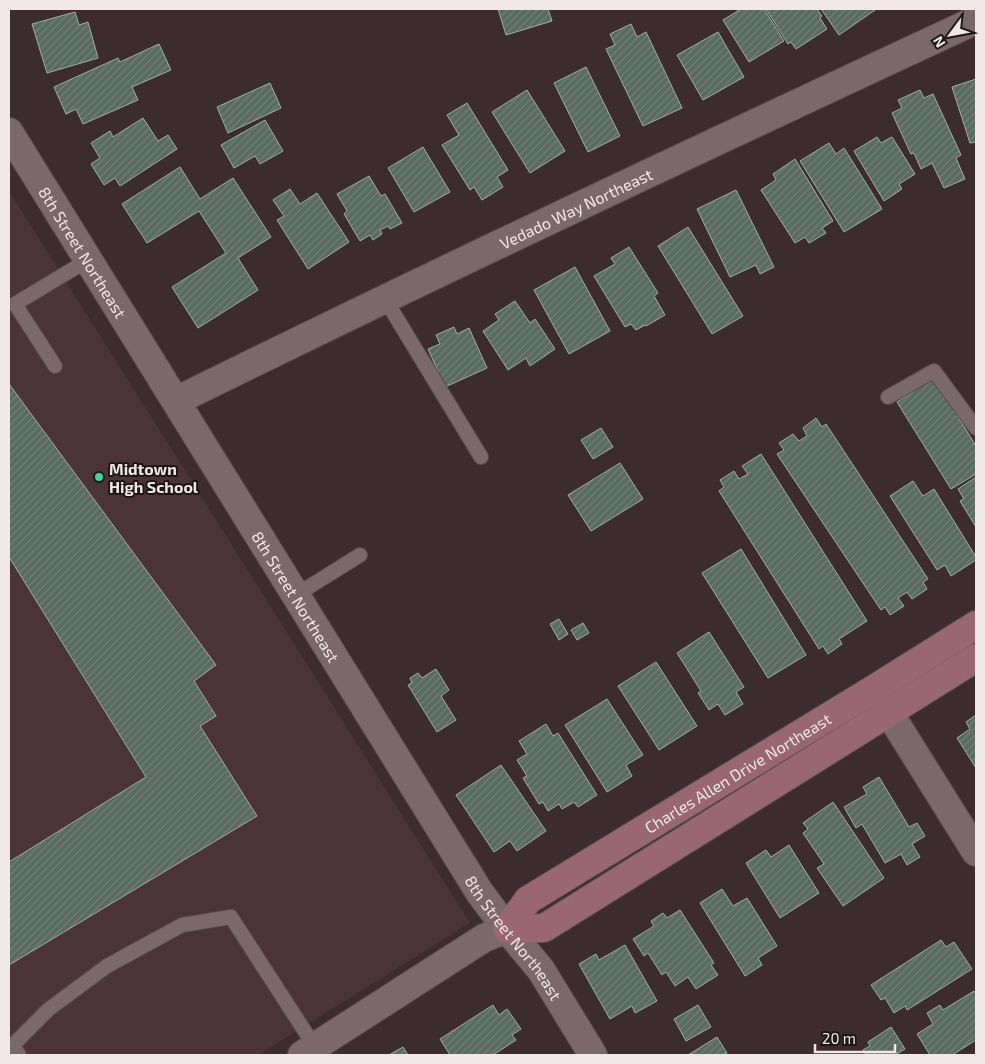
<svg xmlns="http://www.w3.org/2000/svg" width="985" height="1064" font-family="'Exo 2',sans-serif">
  <defs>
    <pattern id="building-hatch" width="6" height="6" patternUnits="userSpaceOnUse" patternTransform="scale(1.25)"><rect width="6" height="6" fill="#596a62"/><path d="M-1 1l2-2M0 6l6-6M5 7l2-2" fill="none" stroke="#717f78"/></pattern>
  </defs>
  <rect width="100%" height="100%" fill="#3c2c2f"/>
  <path fill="#4b3438" d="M9,191L470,923L258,1055H9Z"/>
  <path fill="url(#building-hatch)" stroke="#9dafa7" d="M498,9H548L552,21L506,35Z
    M741,9H764L784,41L749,62L723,20Z
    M766,9H817L822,16L820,18L827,29L796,49L791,42L788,44Z
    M821,9H874L875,10L839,35Z
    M75,12L79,25L88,22L98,58L47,73L32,24Z
    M631,24L637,37L646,32L682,108L643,126L606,49L615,45L610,34Z
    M718,32L744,77L703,100L677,55Z
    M159,44L171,70L132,87L138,100L83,124L76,109L66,114L54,87L118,58L120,62Z
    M586,67L620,136L588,152L554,83Z
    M976,79V142L970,143L952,87Z
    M270,83L281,108L228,133L217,107Z
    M527,90L565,151L530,173L492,112Z
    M920,90L924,98L933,94L961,155L956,158L965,179L944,188L932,163L921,169L914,153L911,154L892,113L902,108L898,100Z
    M467,103L508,170L497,177L503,187L482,200L474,187L470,190L442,145L459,135L447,115Z
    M143,118L158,141L168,135L177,149L120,186L115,178L104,185L91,164L100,158L91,143L110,131L113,137Z
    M265,120L283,151L260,164L255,156L234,168L221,145Z
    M877,137L881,143L892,137L915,174L899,184L902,189L884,201L854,151Z
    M829,143L836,154L844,148L882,209L844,232L800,161Z
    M423,147L450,192L414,212L388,168Z
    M795,159L833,221L822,228L826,233L809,243L805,237L795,243L761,190L776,180L773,174Z
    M180,167L200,199L233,178L271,237L238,258L258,290L198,328L172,287L226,253L199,211L147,243L122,204Z
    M369,176L381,196L385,194L402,223L390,229L388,226L380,230L382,234L373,240L370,235L360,241L344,214L347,211L337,194Z
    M290,189L300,204L317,193L349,242L308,269L277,220L284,216L273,200Z
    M736,190L774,267L760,274L756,265L730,277L697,209Z
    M688,227L743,316L712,334L658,246Z
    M629,247L658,293L654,296L665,315L646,326L645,325L636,330L631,324L625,327L594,276L615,264L611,258Z
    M575,267L610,331L569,354L534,290Z
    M515,301L530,323L535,319L555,349L530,366L526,358L508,370L483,331L499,320L495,314Z
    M454,327L457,334L469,328L487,368L445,387L428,349L440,344L436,335Z
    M934,378L976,446V474L951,489L897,402Z
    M9,384L216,665L194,681L216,716L200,726L257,816L9,965V862L146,777L9,557Z
    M816,418L822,427L826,424L928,579L923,582L927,589L912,599L907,592L898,598L904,606L890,615L885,607L881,610L777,454L784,450L779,443L793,434L799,441L807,436L803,428Z
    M601,428L613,447L593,459L581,440Z
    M761,454L867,621L839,639L842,644L828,654L823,646L819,649L719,491L724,487L720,480L734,471L739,479L748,474L742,466Z
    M620,463L643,499L591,531L568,495Z
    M976,477V527L960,501L964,499L958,489Z
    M913,481L923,496L934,489L976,557V560L951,576L945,565L937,570L890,496Z
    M741,549L806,655L768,678L702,573Z
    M559,619L568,634L559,640L550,624Z
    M583,623L589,633L577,640L571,630Z
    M709,632L744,687L736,692L743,704L725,715L718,704L709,710L698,693L701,691L677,653Z
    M656,662L697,726L659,750L618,686Z
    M436,669L449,690L441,696L456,720L437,732L408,685L412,683L410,678L418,673L422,678Z
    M607,699L643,755L626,765L632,776L607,792L565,725Z
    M976,715V768L957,738L970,729L966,722Z
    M546,724L553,736L558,733L597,795L578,807L574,802L562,809L559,804L548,811L543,802L539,804L523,778L527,776L517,760L527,754L519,741Z
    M501,765L546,831L517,851L510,841L494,852L456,795Z
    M879,777L909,827L917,823L925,836L912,844L920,857L907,865L901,854L885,863L862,824L856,828L844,807L867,794L863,787Z
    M833,802L884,878L843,906L817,868L824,864L803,833L808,829L803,823Z
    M789,845L819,893L780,918L746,863L766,850L771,857Z
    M722,889L733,906L747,898L777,946L758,958L762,965L745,976L700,903Z
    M680,910L714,963L711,965L718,975L696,989L688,977L675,986L666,972L662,975L648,953L644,956L633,939L654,926L651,921L663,913L667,918Z
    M941,940L946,947L954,942L972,969L907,1010L905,1006L894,1013L885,998L881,1000L871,985Z
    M625,945L657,1001L635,1013L632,1006L610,1019L579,964L596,954L599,960Z
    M974,991L976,994V1040L952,1055H930L917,1034L933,1024L927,1013L940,1005L943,1010Z
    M493,1005L499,1015L507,1009L521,1029L512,1035L516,1040L493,1055H450L440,1039Z
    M698,1005L711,1027L686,1041L674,1019Z
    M891,1027L905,1049L895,1055H866L863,1050L870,1046L868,1042Z
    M717,1037L727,1053L723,1055H688Z
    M403,1047L408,1055H389Z"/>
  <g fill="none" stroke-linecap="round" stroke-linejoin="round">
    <defs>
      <path id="lane" d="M385,299L481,457
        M55,366L15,304L88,260
        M888,397L934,371L976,428
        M296,595L360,555
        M19,1055L13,1045L49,1009L107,966L182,925L231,917L315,1047"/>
      <g id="street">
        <path id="s1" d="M9,132L480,893L507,929L541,970L593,1055"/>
        <path id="s2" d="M176,401C441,270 708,145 976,20"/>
        <path d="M876,692L976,852"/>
        <path d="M302,1055L484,938L507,929"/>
      </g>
      <g id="secondary">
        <path id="s3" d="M507,929L528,900L874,689L976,625"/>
        <path d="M507,929L544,928L976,658"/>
      </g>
    </defs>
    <use href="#lane" stroke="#594b4d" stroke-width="16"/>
    <use href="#street" stroke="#594b4d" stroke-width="30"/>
    <use href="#secondary" stroke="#594b4d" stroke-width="30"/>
    <use href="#lane" stroke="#7b686b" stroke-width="14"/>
    <use href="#street" stroke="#7b686b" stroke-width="28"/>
    <use href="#secondary" stroke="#986771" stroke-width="28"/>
  </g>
  <circle fill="#40d4a2" stroke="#1e1718" stroke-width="2" cx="99" cy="477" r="5"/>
  <g text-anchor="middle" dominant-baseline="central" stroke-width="4" stroke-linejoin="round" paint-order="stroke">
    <g font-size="16" fill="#f2e7e8" stroke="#1e1718">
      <text stroke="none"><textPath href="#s2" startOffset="444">Vedado Way Northeast</textPath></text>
      <text stroke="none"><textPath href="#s1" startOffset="141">8th Street Northeast</textPath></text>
      <text stroke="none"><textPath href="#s1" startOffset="546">8th Street Northeast</textPath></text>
      <text stroke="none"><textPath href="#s3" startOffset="281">Charles Allen Drive Northeast</textPath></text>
      <text stroke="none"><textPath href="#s1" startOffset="951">8th Street Northeast</textPath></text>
    </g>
    <g font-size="16" font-weight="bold" fill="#f2e7e8" stroke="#1e1718" text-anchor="start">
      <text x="109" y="468">Midtown<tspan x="109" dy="18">High School</tspan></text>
    </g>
  </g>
  <rect width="985" height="1064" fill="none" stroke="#f2e7e8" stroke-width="20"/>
  <g transform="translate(950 35) rotate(238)" stroke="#1e1718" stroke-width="4" paint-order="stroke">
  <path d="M0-4L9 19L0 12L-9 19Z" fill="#f2e7e8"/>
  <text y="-8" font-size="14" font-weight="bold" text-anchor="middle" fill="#f2e7e8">N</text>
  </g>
  <path d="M815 1044v8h80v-8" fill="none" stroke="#f2e7e8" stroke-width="2.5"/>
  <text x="822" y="1044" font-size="15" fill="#f2e7e8" stroke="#1e1718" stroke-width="4" paint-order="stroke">20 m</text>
</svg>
